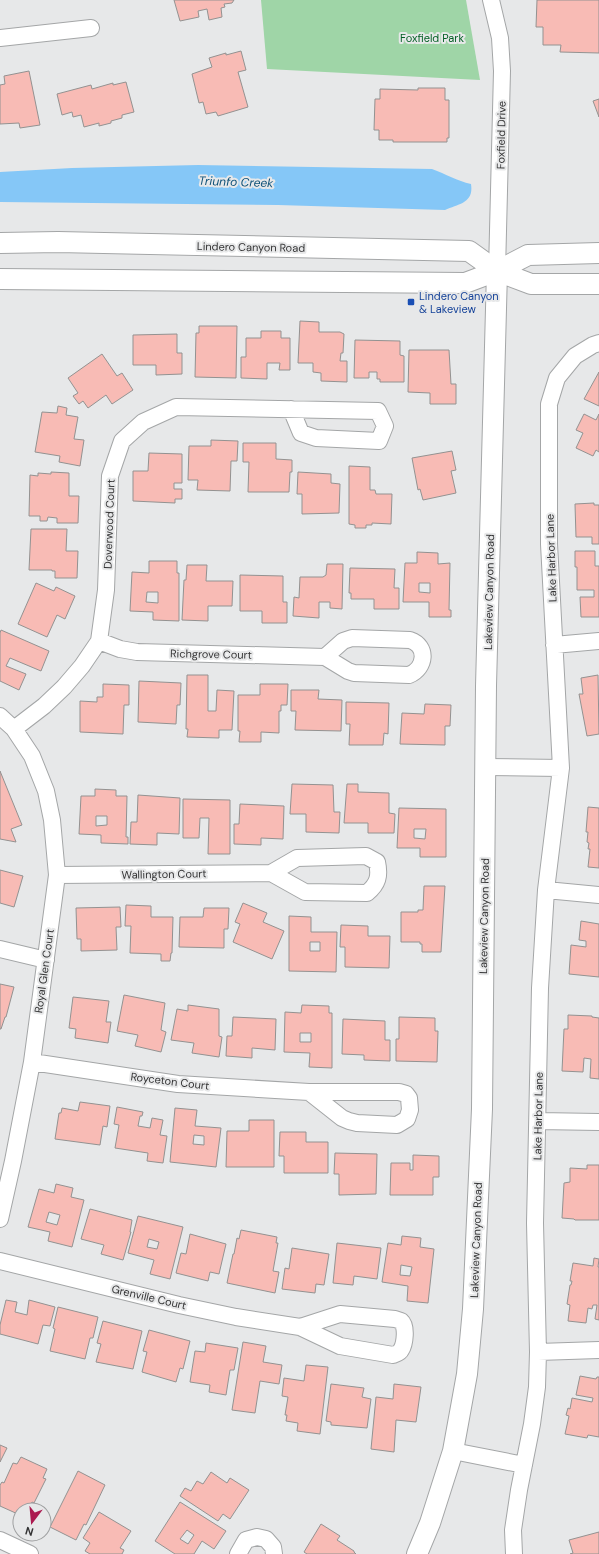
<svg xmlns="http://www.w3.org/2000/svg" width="599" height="1554" font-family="'DM Sans',sans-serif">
  <rect width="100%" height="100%" fill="#e7e8e9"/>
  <path fill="#9fd5a7" d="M261,0H466L480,80L267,69Z"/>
  <path fill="#85c7f7" d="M198,165L432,169C446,174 457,181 471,184C474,203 459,204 445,210L278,205L0,202V172L72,168Z"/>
  <path fill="#f8bbb5" stroke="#939291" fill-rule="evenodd" d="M174,0H234L232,3L224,4L225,7L221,8L222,17L209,20L207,9L198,11L199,17L180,21Z
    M537,0H599V53L560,52L561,45H543V27H536Z
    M241,51L246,70L238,72L248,107L218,116L216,112L206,114L203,102L199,103L192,74L212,67L209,58L226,53V55Z
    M29,71L40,125L20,128L19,123L0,124V85L5,84L4,76Z
    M126,82L134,112L122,115V118L111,121V123L99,126V123L84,127L81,115L73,117L72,112L62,115L57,94L91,85L92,89L113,83V85Z
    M418,88H445V100H449V138H447V142H393V140H379V130H374L375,99H380V89L418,90Z
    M599,99V117L593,101Z
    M300,321L319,322V332H340L344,334L343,353H341L340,361H347V382L321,381V373L313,372V363H298Z
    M199,326H237L236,378L195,377L196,333H199Z
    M261,331H281V338H290V370H279L280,363H267V379L241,378V357H246V338H261Z
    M177,334V353H182V374L156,375V365H133V335Z
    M355,340L400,341V355L404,356V382H380V379H377V372H369V378H354Z
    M409,350H449L451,384H456V404H430V393L408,392Z
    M102,354L117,376L122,373L133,390L112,404L106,395L88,408L83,401L79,404L73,396L78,393L68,378Z
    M599,372V406L584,399Z
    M58,406L67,408L66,415L78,417L74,439L84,440L80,466L59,462L60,456L35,452L42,412L57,413Z
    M584,414L596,420L599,414V452L596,450L593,456L576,448L583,433L576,430Z
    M211,440L238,441L237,461H231L230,491L197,490L198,480H188L189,446H211Z
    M243,443H276V459L292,460V472H290L289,492H248L249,462H243Z
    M452,451L456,470L451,471L456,493L423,500L420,489L418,490L412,458Z
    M149,453L182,454V483H174V489H182V499H175V503L133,501V471H148Z
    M349,466L370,467V490H375L376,494H392L391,524L372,523V525H366V528H355V525L349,524Z
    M51,472L69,473V496H79L78,523H57V518L48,517L47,521H40V516H29L30,475L38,476V473L51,474Z
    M298,472L331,474V483L340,484L339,513L302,514V494H297Z
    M594,503V505H599V544H592V537H576L575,504Z
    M31,529H67L66,551H78L77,578H55V571H52V570H29Z
    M575,551H595V566H599V617H581L580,597H594V590H577V567H575Z
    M417,552L438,553V564L450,563L449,610H451V617H429V602H403L405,563H417ZM419,583H430V593L419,592Z
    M149,561H177V573H179V621L153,620V612L130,611L132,572L149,573ZM147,592H158V603L146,602Z
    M327,564H343L342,609L330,608V602H319V618L293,616L294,597L299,598L300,577H323L326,575Z
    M187,565H207L206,581H233L232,606H208V621L182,620L184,580H186Z
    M350,568L395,569L394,588H399V609H374V599H351V593H349Z
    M240,575L283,576V602H287V623H262V611H240Z
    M36,583L54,591L56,587L75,596L65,619L57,615L47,637L18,624Z
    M1,630L49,651L41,671L10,658L6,666L26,674L19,690L0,681V633Z
    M187,675H208V711H216L217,690L234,691L232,730H219V738L187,737L188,729H186Z
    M598,675L599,734L587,736L579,694H583L581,678Z
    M139,681L181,683L180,705H177L176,724L138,722Z
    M103,684L129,685V705H124L123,734L80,732V701L97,702V697H103Z
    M260,684H288L287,705H281V711H279V733L261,732V742H239L240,731H238V695H260Z
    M291,690H319L318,699L342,700L341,731L295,730L296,711H291Z
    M346,702L389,703L388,734L384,733L383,745H349L350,724H346Z
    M425,704L451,705L450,726H445V745L400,744L402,713L424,714Z
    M0,771L22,825L11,829L16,842L0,839Z
    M292,784L333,785L334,812H340L339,833L306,832V814H290Z
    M347,784H358V792L389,793V813L395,814L394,833H368V823H344Z
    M95,789L116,790V796H127L126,837H128V844L101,843V835L79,834L81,796H95ZM96,816H107V825L96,826Z
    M138,795L180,798L179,834L157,833V845L130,844L131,822H137Z
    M183,799L230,800V854H208L209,818H200L199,838H183Z
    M240,804L284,806L283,839L261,838V845L234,844V824H239Z
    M588,807L599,808V868L588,867L590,849H588L589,843L587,842L588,832H586Z
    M399,808L446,809V857H420V848H397ZM414,829H426L425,839L414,838Z
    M0,870L23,876L14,907L0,903Z
    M424,886H445L441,952H422V944H420V942H401V912H418V910H423Z
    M243,903L267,913L263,922L284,931L272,959L233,942L240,924L235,922Z
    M126,905L151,906V917H173L172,953H171L170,961H161V954L130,953L131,926H125Z
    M120,907L121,927H116L117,950L81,951V939H77L76,908Z
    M204,908H229L228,929H224V948L179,947L180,917H203Z
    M289,916L311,917V932H337L336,972L289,971ZM310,942H320V951H310Z
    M581,921L599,924V977L569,974L571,945L586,947V941L579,940Z
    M341,925L368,926V936H390L389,968L345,967V947H340Z
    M0,984L14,987L6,1017H5L1,1029H0Z
    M124,995L165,1003L161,1030L166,1032L161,1052L135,1046L138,1035L117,1031Z
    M73,997L109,1001L106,1022H111L108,1043L75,1038L76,1029L69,1028Z
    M188,1005L219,1009V1036L222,1037L219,1057L192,1053L194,1043L171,1040L177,1009L188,1011Z
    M302,1005L329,1006V1013H332V1068L309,1067L310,1053L284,1052L285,1012L301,1013ZM300,1033H311V1042H300Z
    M568,1015L592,1016V1017L599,1018V1079L590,1078L591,1059L584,1058L583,1072L562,1071L564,1029H568Z
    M233,1017L276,1019L275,1050L252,1048V1058L226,1056L227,1036H232Z
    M399,1017L435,1018V1031H438L437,1062L396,1061V1039H399Z
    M343,1019L385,1021V1040H390V1061L364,1060V1055L342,1054Z
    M80,1102L110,1106L107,1127L103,1126L100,1145L55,1139L59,1113H61L62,1108L78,1111Z
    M117,1107L143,1112L142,1116H140L138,1126L150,1128L152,1118L163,1120L160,1135L167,1136L163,1163L147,1161L148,1153L115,1148L119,1125L114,1124Z
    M175,1108L197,1110L195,1126L221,1128L216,1167L170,1162ZM194,1135L204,1136V1145L193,1144Z
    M249,1120H274V1167H226L227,1131H249Z
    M280,1132H306V1142H328V1173H284V1156H279Z
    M335,1153L377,1154L376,1194L339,1195V1174H334Z
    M413,1155L439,1156V1177H433V1195H390L391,1163H410V1170H413Z
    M587,1165H599V1220H575L574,1219L562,1218L564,1183L570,1182V1168L587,1169Z
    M56,1184L73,1188L71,1197L84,1200L72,1247L48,1241L50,1232L28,1227L39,1189L54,1193ZM49,1212L60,1215L57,1225L46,1222Z
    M90,1209L132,1220L130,1232H131L123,1260L101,1254L104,1245L81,1239Z
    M138,1216L183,1227L170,1279L150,1274L154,1260L128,1253ZM149,1239L159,1242L157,1249L147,1247Z
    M241,1230L277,1237L276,1243H278L273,1271L279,1272L275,1293L227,1283L233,1254H234L237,1238L239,1239Z
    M190,1234L226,1244L219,1274L210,1272L208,1281L176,1273L181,1253L186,1254Z
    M402,1236L421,1238L420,1247L434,1249L428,1303L407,1301L408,1286L382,1282L388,1243L401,1245ZM401,1265L412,1267L410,1276L400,1275Z
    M337,1243L381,1248L377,1279L354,1276L353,1285L333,1283Z
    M292,1248L329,1254L324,1285L316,1284L315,1293L282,1289L285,1268L289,1269Z
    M594,1258L599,1259L598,1267H599V1320L595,1319L597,1305H593L592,1309L588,1308L586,1323L568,1321L570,1305L567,1304L570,1285H571L572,1281H570L573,1263L593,1266Z
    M6,1300L17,1302L15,1312L27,1315L29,1300L55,1307L50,1326L43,1325L38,1344L0,1334V1325Z
    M58,1307L98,1317L93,1338H90L85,1359L50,1351L55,1329L53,1328Z
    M103,1321L142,1331L133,1369L96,1362L101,1344L97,1343Z
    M149,1330L190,1341L183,1369L180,1368L176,1382L142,1372L147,1352L143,1351Z
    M243,1342L266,1346L263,1362L282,1365L279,1384L260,1381L255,1413L232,1410Z
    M206,1343L238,1348L234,1370H230L226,1395L209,1392L210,1385L190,1382L195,1351L205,1352Z
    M306,1365L328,1367L320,1434L297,1431L298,1423L286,1421L287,1415H285L288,1397L282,1396L284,1378L304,1381Z
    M580,1376L596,1379L597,1377H599V1437L588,1435L587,1438L565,1434L569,1416L566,1415L568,1408L570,1409L572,1398L592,1402L593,1398L576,1395Z
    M331,1384L364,1388L362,1397L371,1399L367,1428L331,1425V1422L326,1421Z
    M394,1384L421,1387L416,1422L396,1420L394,1452L371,1449L376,1397L393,1399Z
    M0,1445L7,1448L0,1462Z
    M21,1457L47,1469L43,1478L46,1479L34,1503L32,1502L28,1510H20V1515L0,1506V1485L2,1482L4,1483L13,1463L17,1464Z
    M78,1471L105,1485L86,1525L84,1524L76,1540L50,1527Z
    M211,1472L227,1483L230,1478L249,1490L230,1519L223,1514L218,1521L180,1496L185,1488L191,1491L197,1481L203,1484Z
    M180,1502L226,1531L214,1549L202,1541L194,1554H175L155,1541ZM187,1530L194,1535L188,1544L180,1539Z
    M99,1512L131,1531L120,1548L124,1550L122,1554H90L85,1551L90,1543L83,1538Z
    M321,1524L340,1536L337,1540L354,1551V1552L356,1554H307L304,1552Z
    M599,1532V1554H570L573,1553L569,1540Z"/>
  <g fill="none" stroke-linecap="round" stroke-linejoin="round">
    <defs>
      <path id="minor" d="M491,0L500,38L502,71L497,271
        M0,38L91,28
        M99,641L120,649L137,652L325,657L348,671L354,673L409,675C426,668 428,646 410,640L352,638L343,641L325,657
        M554,645L599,641
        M0,716L14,729L32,756L46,791L52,820L57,875L32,1062L13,1161L0,1219
        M14,729L44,706L64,687L82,666L99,641L106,590L110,476L122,441L143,422L176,407L378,411L385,426L379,441L316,438L301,433L291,409
        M485,767L561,768
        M57,875L271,873L297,858L366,856L377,862C380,876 378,884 367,893L305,892L271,873
        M546,890L599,895
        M0,949L46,960
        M32,1062L178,1084L309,1092H399L406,1094L409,1098L410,1110L407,1119L397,1125L357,1123L349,1121L342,1118L309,1092
        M538,1121L599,1122
        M0,1261L179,1305L236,1317L300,1327L340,1346L393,1355C396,1354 400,1353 401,1350C405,1344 407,1326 401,1321C401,1321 395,1319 395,1319L340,1314L300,1327
        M538,1352L599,1350
        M453,1451L524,1465
        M0,1540L30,1554
        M238,1554L246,1540L257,1537L266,1539L273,1547L274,1554
        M514,1554L513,1530L519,1490L532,1424L537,1387L538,1352L535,1223L540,988L546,890L561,768L549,544V404L557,378L575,356L593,345L599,343"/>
      <path id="tertiary" d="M0,243L58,242L469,251L497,271L531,284H599
        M0,279L465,283L497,271L528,255L599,253
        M417,1554L430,1523L453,1451L467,1374L473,1309L482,1109L486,686L497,271"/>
    </defs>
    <use href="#minor" stroke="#a4a6a7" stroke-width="18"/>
    <use href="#tertiary" stroke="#a4a6a7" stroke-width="22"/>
    <use href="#minor" stroke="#fff" stroke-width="16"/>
    <use href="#tertiary" stroke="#fff" stroke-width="20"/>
  </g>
  <rect fill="#1a4fb4" stroke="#e7e8e9" stroke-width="1.5" x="407" y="298" width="8" height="8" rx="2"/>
  <g text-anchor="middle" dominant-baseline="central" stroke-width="4" stroke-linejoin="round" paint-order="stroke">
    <g font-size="11" fill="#035f24" stroke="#e7e8e9">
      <text x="432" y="38">Foxfield Park</text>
    </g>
    <g font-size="11" fill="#333334" stroke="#e7e8e9">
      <text transform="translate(501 135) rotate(-89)">Foxfield Drive</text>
      <text transform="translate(251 247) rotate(1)">Lindero Canyon Road</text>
      <text transform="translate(109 524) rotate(-88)">Doverwood Court</text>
      <text transform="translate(551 558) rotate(-92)">Lake Harbor Lane</text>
      <text transform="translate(489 592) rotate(-89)">Lakeview Canyon Road</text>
      <text transform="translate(211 654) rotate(1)">Richgrove Court</text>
      <text transform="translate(164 874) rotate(-1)">Wallington Court</text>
      <text transform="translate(484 916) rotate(-89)">Lakeview Canyon Road</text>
      <text transform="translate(44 971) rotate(-82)">Royal Glen Court</text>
      <text transform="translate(170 1081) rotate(7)">Royceton Court</text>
      <text transform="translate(538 1116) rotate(-89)">Lake Harbor Lane</text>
      <text transform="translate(476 1240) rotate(-88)">Lakeview Canyon Road</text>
      <text transform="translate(149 1297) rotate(13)">Grenville Court</text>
    </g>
    <g font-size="11" fill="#164399" stroke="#e7e8e9" text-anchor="start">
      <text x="419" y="296">Lindero Canyon<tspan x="419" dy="13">&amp; Lakeview</tspan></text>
    </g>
    <g font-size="12" font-style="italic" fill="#0d5077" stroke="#e7e8e9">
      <text transform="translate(236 182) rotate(2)">Triunfo Creek</text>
    </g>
  </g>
  <g transform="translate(32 1522) rotate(196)"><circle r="19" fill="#e7e8e9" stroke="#9fa0a1"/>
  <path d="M0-3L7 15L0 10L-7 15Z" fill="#ab1a50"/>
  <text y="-6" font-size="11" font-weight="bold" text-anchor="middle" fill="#333334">N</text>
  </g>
</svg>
